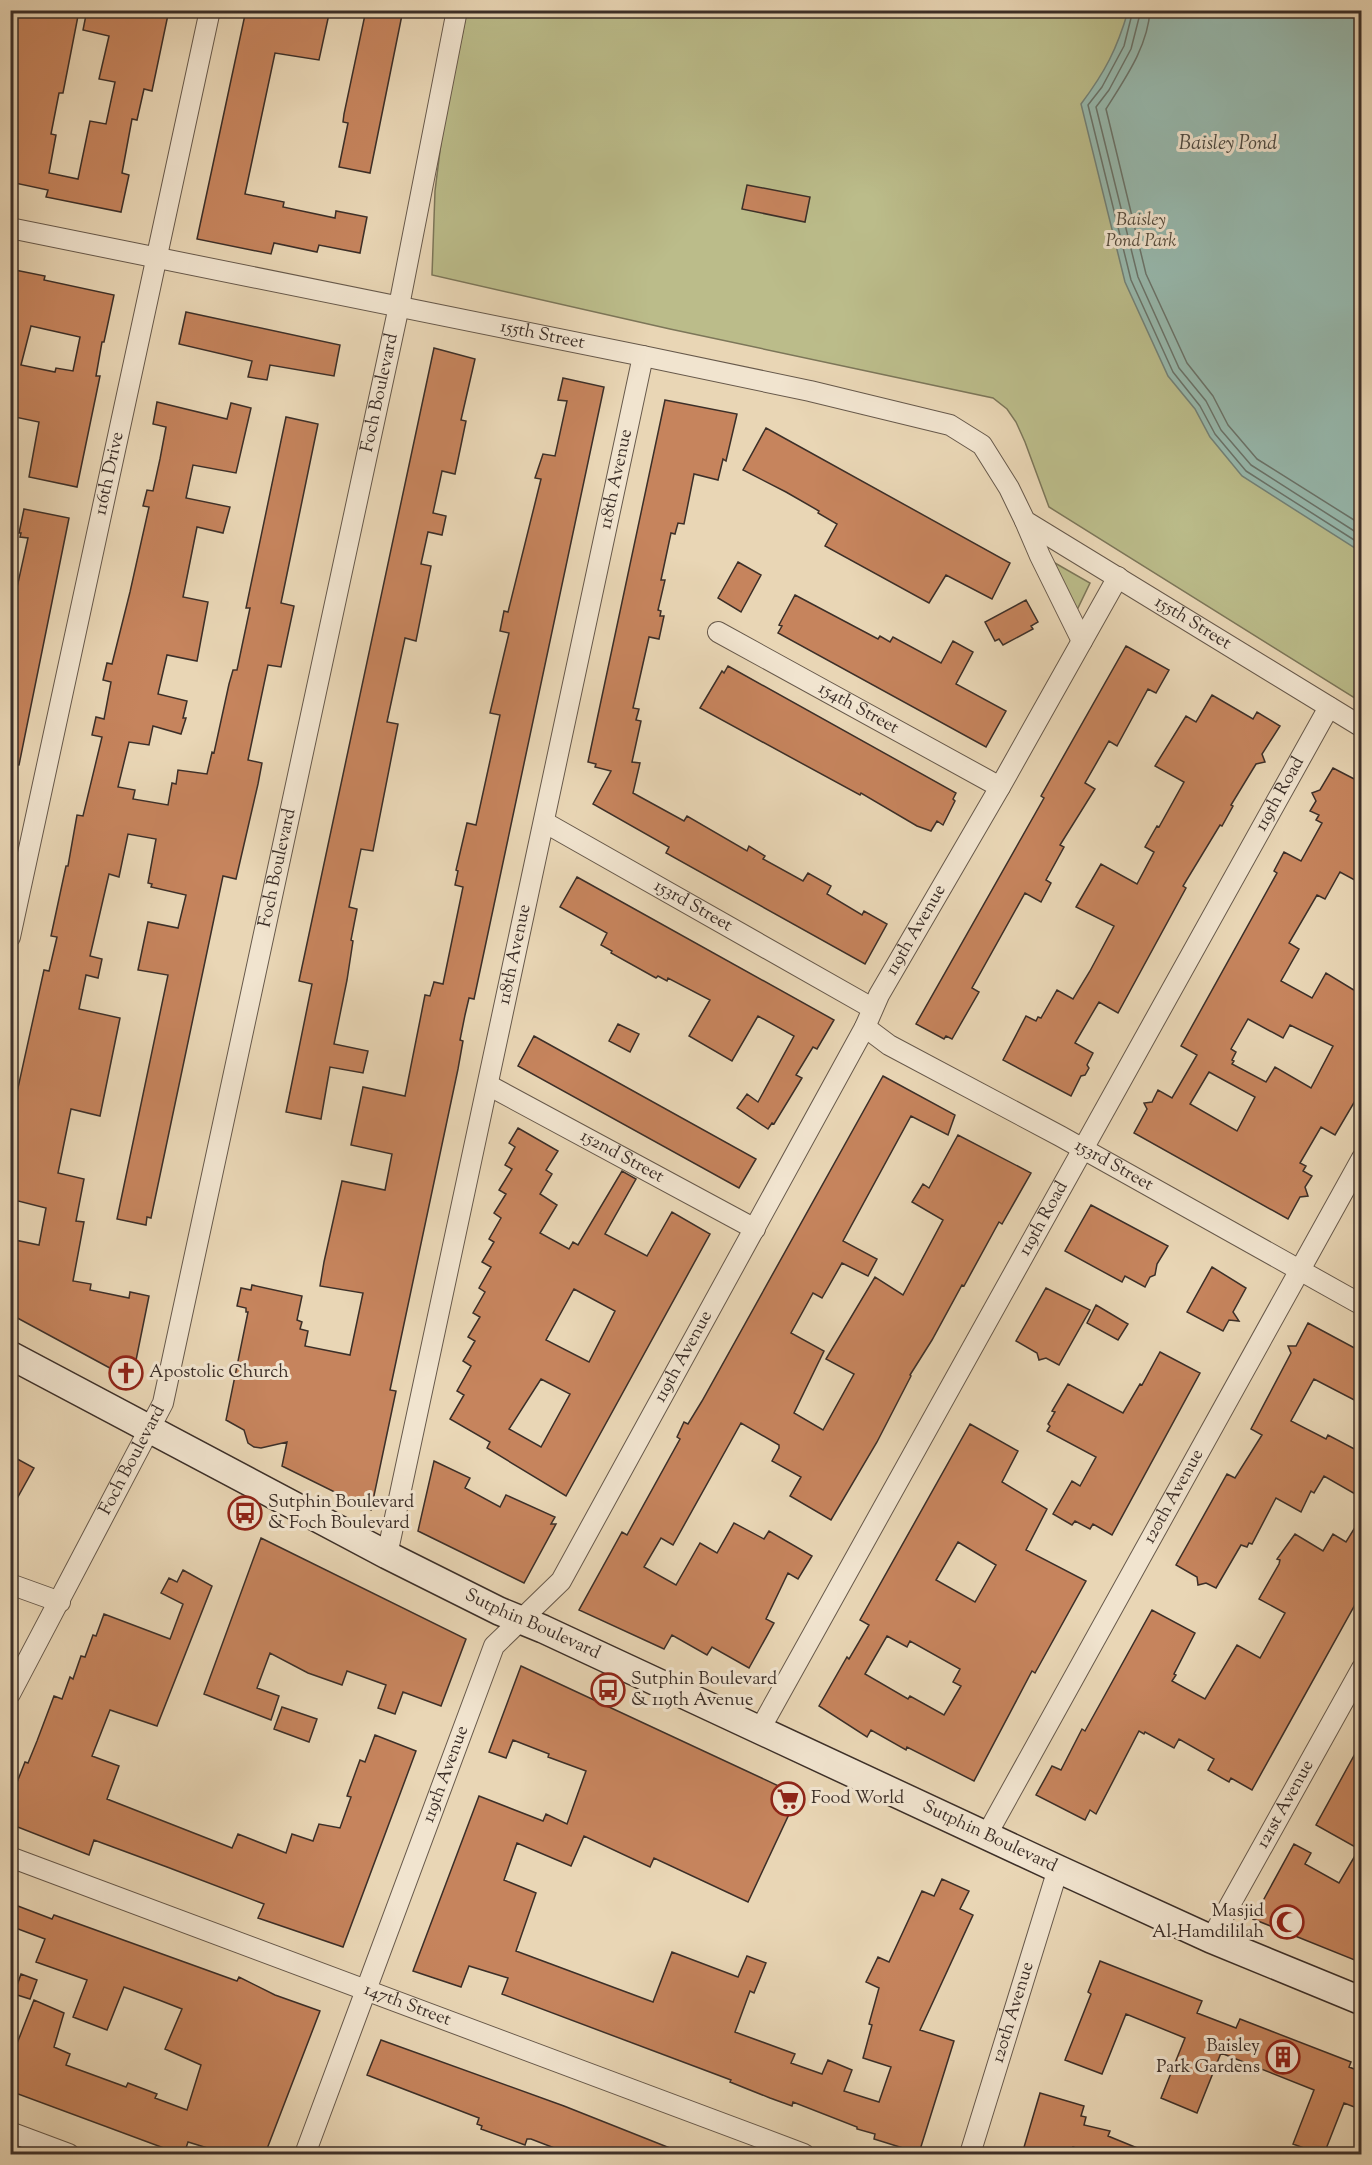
<svg xmlns="http://www.w3.org/2000/svg" width="1372" height="2165" font-family="'Sorts Mill Goudy',serif">
  <rect width="100%" height="100%" fill="#e9d6b5"/>
  <filter id="stains"><feTurbulence type="fractalNoise" baseFrequency=".00333" numOctaves="4"/><feColorMatrix values="0 0 0 0 .2 0 0 0 0 .09 0 0 0 0 .02 0 0 0 .5 -.17"/></filter>
  <radialGradient id="worn" r=".72"><stop offset=".6" stop-color="#630" stop-opacity="0"/><stop offset="1" stop-color="#630" stop-opacity=".3"/></radialGradient>
  <path fill="#bbbc8a" stroke="#7c7659" stroke-width="1.5" d="M467,11H1361V702L1049,507L1025,442L1016,422L1007,409L993,398L670,329L432,275L435,191L443,127Z
    M1048,559L1090,583L1076,612Z"/>
  <path fill="#97b9ae" stroke="#738278" stroke-width="1.5" d="M1128,11H1361V552L1242,476L1210,437L1195,409L1168,376L1125,282L1081,104C1105,72 1117,49 1128,11Z"/>
  <g fill="none" stroke-linecap="round" stroke-linejoin="round">
    <path stroke="#6a746b" stroke-width="1.5" d="M1133,10L1124,46L1102,87L1088,105L1131,280L1173,372L1200,406L1215,434L1246,471L1362,545
      M1141,10L1131,49L1109,90L1096,107L1138,277L1179,368L1206,401L1221,430L1251,465L1362,536
      M1150,10C1148,47 1124,80 1106,109L1146,274L1187,363L1213,396L1228,425L1257,459L1362,525"/>
  </g>
  <path fill="#c6845d" stroke="#3c2f28" stroke-width="1.5" fill-rule="evenodd" d="M10,10H55L78,16L63,93H59L51,134L56,135L49,173L78,179L90,121L106,124L115,82L99,79L109,36L83,30L87,10H169L152,91L144,89L137,120L132,119L122,173L129,175L121,212L46,197L48,190L10,182Z
    M246,10H308L329,14L319,60L275,53L245,194L284,202L283,207L335,218L336,211L367,217L360,253L319,245L317,252L274,243L271,254L197,239Z
    M366,10H403L370,173L339,167L348,123L343,122L344,114Z
    M747,185L810,197L805,222L742,209Z
    M10,269L45,276L44,280L114,295L104,342H102L96,376H100L77,487L29,477L39,422L10,416ZM31,326L80,337L73,371L56,368L55,372L21,365Z
    M186,312L340,345L334,376L270,365L267,380L248,377L252,361L179,344Z
    M434,348L475,359L461,420L466,421L455,474L442,471L433,513L446,516L442,535L428,532L421,564L431,566L416,641L405,638L387,722L398,724L373,851L361,849L349,907L357,909L351,940L353,941L347,980L334,1044L368,1051L363,1073L330,1067L321,1119L286,1112L312,984L299,981Z
    M563,378L604,387L474,999L469,998L465,1015L460,1040L463,1041L458,1069L390,1390L396,1391L371,1510L282,1466L287,1442L261,1448L254,1447L248,1443L244,1430L226,1420L248,1312H246V1308L237,1306L241,1288L251,1290L252,1285L302,1296L297,1320L302,1322L300,1329L308,1331L305,1346L350,1355L363,1293L320,1286L324,1262L342,1181L385,1190L392,1154L351,1145L363,1087L405,1096L425,995L430,996L434,982L443,984L463,887L455,885L458,871L456,870L467,823L476,825L500,715L490,713L509,633L500,631L504,611L508,612L541,479L535,478L543,454L555,456L567,401L558,400Z
    M665,400L737,414L726,461L723,459L718,480L694,474L684,524L678,523L675,534L671,533L661,580H665L658,610L661,611L660,616H664L659,639L649,637L633,708L639,709L636,720L641,721L632,762L640,763L633,793L684,821L687,816L747,851L749,846L765,856L763,859L803,881L808,873L831,886L827,894L862,915L864,911L887,924L865,964L666,853L669,847L593,804L611,771L595,767L596,764L588,762Z
    M157,402L227,419L231,403L251,408L236,473L193,465L186,498L230,507L223,533L197,527L183,597L208,602L197,661L167,655L158,694L187,701L183,718H186L181,734L153,726L149,745L129,742L118,787L135,790L133,799L168,805L172,783L176,784L178,770L207,774L212,752L214,753L229,684L233,670H237L242,646L250,608H246L286,417L318,424L281,603L294,606L281,667L268,665L248,760L262,763L258,784L236,879L223,876L151,1218L147,1217L146,1225L117,1219L168,975L138,970L148,922L178,928L186,895L151,887L152,884L148,883L156,839L128,834L119,877L109,874L90,956L102,959L98,978L86,975L79,1009L120,1018L100,1116L71,1109L58,1173L84,1179L76,1221L84,1222L73,1281L91,1284L90,1290L129,1298L130,1292L149,1296L132,1380L10,1314V1239L39,1245L46,1208L10,1199V1166L15,1144L10,1143V1124L44,970L49,971L57,937L51,936L66,866H68L77,815L83,816L102,737L92,735L96,717L104,719L111,682L103,680L107,663L112,664L130,592L149,507L143,506L147,490L153,491L160,459L166,427L153,424Z
    M766,428L1010,563L992,599L946,575L929,603L825,546L837,524L818,513L819,511L786,492L743,470Z
    M24,509L69,518L19,765L10,764V619L28,538L20,537L21,533H19Z
    M738,562L761,575L741,612L718,598Z
    M795,595L878,639L880,636L890,642L893,637L941,663L953,641L973,652L956,684L1006,711L986,747L778,633L782,626L779,625Z
    M1026,600L1038,622L1031,626L1033,629L1003,645L999,639L995,641L985,622Z
    M1126,646L1169,670L1156,693L1148,689L1117,746L1109,741L1085,783L1095,789L1060,845L1064,847L1046,880L1051,883L1041,902L1025,893L972,988L979,992L952,1039L946,1036L944,1039L916,1024L1044,798L1041,796Z
    M728,666L956,793L953,799L955,801L943,825L937,821L931,831L917,826L861,793L860,795L700,708L722,671L724,673Z
    M1212,695L1253,719L1257,712L1280,726L1262,754L1265,762L1256,764L1231,805L1233,806L1222,826L1220,825L1183,886L1186,888L1118,1013L1099,1002L1075,1043L1093,1053L1087,1065L1089,1068L1085,1075L1081,1076L1071,1096L1003,1060L1026,1016L1036,1021L1038,1017L1041,1018L1057,990L1073,999L1090,971L1114,926L1076,907L1101,864L1137,884L1154,852L1145,847L1157,826L1159,827L1184,782L1155,766L1186,716L1196,722Z
    M1333,768L1362,783V884L1340,872L1325,899L1317,895L1289,943L1299,949L1281,981L1312,998L1326,973L1362,995V1089L1335,1135L1321,1127L1300,1163L1306,1166L1303,1171L1312,1176L1305,1187L1308,1196L1300,1197L1288,1219L1134,1133L1147,1109L1144,1103L1152,1102L1158,1090L1172,1098L1197,1055L1181,1046L1277,873L1274,871L1284,852L1301,861L1322,823L1316,820L1319,815L1310,811L1316,801L1312,793L1320,790ZM1248,1019L1283,1038L1290,1025L1333,1046L1311,1088L1275,1067L1266,1082L1232,1064L1234,1061L1232,1060L1236,1052L1231,1049ZM1209,1072L1255,1097L1237,1131L1190,1104Z
    M577,877L834,1020L817,1049L813,1047L796,1075L802,1078L774,1124L772,1123L768,1129L737,1108L747,1094L758,1102L794,1036L758,1016L732,1061L689,1036L710,1000L668,978L667,981L658,976L656,978L611,953L612,951L601,945L607,933L560,907Z
    M618,1024L639,1034L630,1052L609,1041Z
    M534,1036L756,1159L739,1188L518,1066Z
    M883,1076L955,1115L948,1135L911,1116L843,1241L877,1259L868,1276L842,1263L822,1298L813,1293L791,1333L824,1351L794,1413L823,1430L854,1374L826,1359L875,1277L903,1295L943,1220L912,1202L923,1184L929,1188L958,1135L1031,1173L1002,1224L999,1222L964,1286L962,1285L932,1340L910,1375L911,1376L877,1442L831,1520L790,1496L801,1477L772,1461L779,1448V1445L741,1423L673,1545L661,1538L644,1567L676,1585L700,1543L717,1553L734,1523L764,1539L769,1531L812,1556L798,1579L788,1573L766,1619L774,1623L749,1668L712,1647L707,1655L672,1635L664,1649L579,1610L622,1532L627,1535L680,1439L677,1437L684,1422L688,1424L702,1401Z
    M518,1128L558,1151L546,1170L552,1174L540,1194L557,1205L540,1233L569,1249L573,1242L578,1245L622,1171L636,1179L605,1234L647,1256L672,1212L710,1234L566,1496L487,1448L490,1442L450,1419L464,1395L457,1391L471,1366L463,1361L475,1341L468,1337L480,1317L473,1313L485,1292L479,1288L491,1267L482,1262L494,1242L489,1239L501,1218L494,1213L506,1194L499,1190L512,1169L505,1165L515,1147L509,1143ZM574,1289L615,1311L589,1362L546,1340ZM541,1379L570,1394L541,1447L509,1429Z
    M1091,1205L1168,1246L1157,1264L1155,1275L1150,1277L1145,1287L1125,1276L1122,1282L1065,1251Z
    M1212,1267L1246,1288L1233,1312L1239,1321L1229,1320L1223,1331L1187,1312Z
    M1046,1288L1090,1310L1059,1365L1046,1358L1039,1360L1037,1353L1016,1341Z
    M1096,1305L1128,1324L1118,1340L1087,1323Z
    M1308,1323L1362,1352V1404L1314,1379L1291,1421L1326,1439L1328,1435L1362,1453V1498L1324,1476L1314,1493L1311,1491L1301,1512L1276,1498L1252,1544L1249,1543L1247,1547L1241,1545L1216,1588L1206,1583L1198,1585L1197,1577L1176,1565L1227,1474L1235,1478L1262,1435L1251,1429L1291,1353L1288,1346H1296Z
    M1160,1352L1200,1373L1112,1535L1093,1524L1090,1529L1075,1521L1072,1525L1053,1514L1072,1481L1080,1486L1096,1457L1047,1431L1050,1426L1048,1424L1055,1412L1052,1411L1068,1384L1123,1413L1140,1384L1142,1385Z
    M970,1424L1018,1451L1002,1482L1047,1509L1026,1550L1086,1581L1035,1673L1032,1671L974,1781L907,1747L906,1750L871,1730L867,1737L819,1706L847,1657L849,1659L869,1625L860,1620ZM958,1542L996,1565L975,1602L936,1580ZM887,1636L907,1647L910,1641L960,1669L953,1682L961,1686L944,1715L910,1696L908,1699L865,1674Z
    M10,1455L34,1468L10,1511Z
    M434,1461L470,1478L465,1488L500,1507L506,1495L555,1517L551,1524H556L524,1583L418,1531Z
    M1362,1516V1592L1252,1790L1231,1778L1229,1782L1208,1770L1214,1759L1179,1739L1174,1748L1145,1732L1144,1734L1139,1731L1096,1814L1090,1810L1085,1820L1036,1795L1052,1766L1061,1770L1082,1729L1085,1731L1152,1610L1195,1633L1174,1674L1176,1675L1172,1681L1205,1699L1237,1645L1260,1658L1285,1613L1259,1599L1279,1564L1280,1560L1277,1559L1295,1534L1323,1551L1333,1534L1346,1542Z
    M261,1538L466,1639L441,1706L403,1692L395,1714L378,1708L386,1685L347,1671L342,1685L308,1673L270,1653L257,1688L279,1696L271,1720L204,1694Z
    M183,1570L212,1586L157,1726L110,1710L92,1756L119,1766L107,1799L232,1848L238,1834L286,1853L292,1834L313,1841L319,1824L340,1828L351,1797L347,1796L360,1760L365,1762L375,1735L416,1751L343,1947L258,1918L264,1904L167,1867L94,1840L89,1855L10,1824V1783L16,1785L25,1762L28,1763L37,1741L54,1696L62,1699L70,1677L73,1679L81,1656L85,1657L93,1635L96,1636L104,1614L170,1639L183,1604L161,1593L169,1578L177,1582Z
    M521,1666L798,1795L748,1902L654,1858L650,1867L584,1836L571,1866L517,1843L504,1880L536,1893L516,1951L653,2002L672,1952L738,1977L747,1956L766,1963L754,1993L750,1991L735,2032L795,2054L791,2063L822,2074L828,2060L852,2070L844,2091L879,2102L891,2067L863,2058L872,2025L869,2024L879,1988L866,1982L878,1957L889,1962L922,1891L934,1896L942,1879L969,1891L960,1909L973,1915L920,2030L954,2041L919,2153L874,2139L875,2134L857,2129V2127L793,2102L792,2106L770,2098L730,2082L731,2080L502,1994L508,1978L469,1966L461,1987L413,1971L479,1796L543,1821L546,1814L567,1824L586,1771L548,1757L549,1754L513,1740L506,1758L489,1752Z
    M282,1707L317,1719L309,1742L274,1729Z
    M1362,1741V1963L1253,1919L1294,1844L1311,1853L1305,1864L1339,1883L1359,1849L1316,1825Z
    M10,1903L52,1919L54,1915L237,1981L239,1977L275,1995L320,2011L265,2154H227L188,2142L184,2154H180L10,2091V2044L16,2046L34,2000L64,2013L54,2047L70,2054L66,2065L126,2087L128,2083L157,2094L155,2098L187,2110L201,2065L165,2049L182,2009L159,2000L124,1987L107,2030L73,2017L87,1980L36,1962L45,1939L10,1926Z
    M1100,1961L1202,2001L1197,2013L1236,2028L1240,2019L1351,2062L1349,2067L1362,2072V2110L1344,2103L1324,2154H1320L1293,2144L1314,2090L1221,2053L1197,2113L1161,2098L1185,2038L1126,2014L1102,2074L1065,2060L1091,1994L1088,1992Z
    M21,1974L37,1980L30,1999L14,1994Z
    M381,2040L564,2106L685,2154H570L531,2139H527L525,2145L481,2129L482,2126L477,2124L479,2118L367,2075Z
    M1040,2093L1084,2106L1081,2116L1086,2117L1084,2125L1110,2131L1108,2136L1152,2154H1093L1073,2147L1071,2154H1022Z"/>
  <g fill="none" stroke-linecap="round" stroke-linejoin="round">
    <defs>
      <g id="street">
        <path id="s1" d="M10,228L643,356L810,391L950,425L982,445L1009,488L1025,521L1362,727"/>
        <path d="M1025,521L1040,556L1082,641"/>
        <path id="s2" d="M718,632L1000,787"/>
        <path id="s3" d="M544,822L872,1008"/>
        <path id="s4" d="M10,937L210,10"/>
        <path id="s5" d="M865,1027L889,1045L1060,1136L1362,1305"/>
        <path id="s6" d="M488,1085L755,1229"/>
        <path id="s7" d="M387,1555L643,356"/>
        <path d="M10,1584L60,1602"/>
        <path id="s8" d="M10,1694L163,1403L399,306L457,10"/>
        <path id="s9" d="M759,1731L1329,707"/>
        <path id="s10" d="M986,1836L1362,1158"/>
        <path id="s11" d="M10,1857L804,2154"/>
        <path id="s12" d="M1211,1939L1362,1668"/>
        <path d="M10,2132L69,2154"/>
        <path id="s13" d="M305,2154L494,1646L561,1581L865,1027L879,995L1000,787L1118,577"/>
        <path id="s14" d="M970,2154L1058,1869"/>
      </g>
      <g id="secondary">
        <path id="s15" d="M10,1355L387,1555L499,1611L543,1629L1058,1869L1211,1939L1362,2001"/>
      </g>
    </defs>
    <use href="#street" stroke="#67594b" stroke-width="22"/>
    <use href="#secondary" stroke="#3c2f28" stroke-width="30"/>
    <use href="#street" stroke="#f1e4cf" stroke-width="20"/>
    <use href="#secondary" stroke="#f1e4cf" stroke-width="27"/>
  </g>
  <defs>
    <symbol id="church-ring" viewBox="-11 -11 22 22"><circle r="9.5" fill="#f1e4cf" stroke="#8f2418" stroke-width="1.5"/><path d="M-1.2-6h2.4v3.5h3.3v2.4h-3.3V6h-2.4V-.1h-3.3v-2.4h3.3Z" fill="#8f2418"/></symbol>
    <symbol id="bus-ring" viewBox="-11 -11 22 22"><circle r="9.5" fill="#f1e4cf" stroke="#8f2418" stroke-width="1.5"/><path d="M-5-6H5V4H4V6H2V4H-2V6H-4V4H-5ZM-3.5-4V0h7V-4ZM-3.5 1.2v1.5H-2V1.2ZM2 1.2v1.5H3.5V1.2Z" fill="#8f2418"/></symbol>
    <symbol id="supermarket-ring" viewBox="-11 -11 22 22"><circle r="9.5" fill="#f1e4cf" stroke="#8f2418" stroke-width="1.5"/><path d="M-6-5.5h2.5l.6 2H6L4.5 2H-2.5L-4.4-4H-6ZM-1.5 3.2a1.3 1.3 0 1 0 .1 0ZM3 3.2a1.3 1.3 0 1 0 .1 0Z" fill="#8f2418"/></symbol>
    <symbol id="mosque-ring" viewBox="-11 -11 22 22"><circle r="9.5" fill="#f1e4cf" stroke="#8f2418" stroke-width="1.5"/><path d="M3.5-4.9A6 6 0 1 0 3.5 4.9A5 5 0 1 1 3.5-4.9Z" fill="#8f2418"/></symbol>
    <symbol id="building-ring" viewBox="-11 -11 22 22"><circle r="9.5" fill="#f1e4cf" stroke="#8f2418" stroke-width="1.5"/><path d="M-4-6H4V6H1V3H-1V6H-4ZM-2.5-4.3h1.7v1.8h-1.7ZM.8-4.3h1.7v1.8H.8ZM-2.5-1h1.7V.8h-1.7ZM.8-1h1.7V.8H.8Z" fill="#8f2418"/></symbol>
  </defs>
  <g fill-rule="evenodd">
    <use href="#church-ring" x="107" y="1354" width="38" height="38"/>
    <use href="#bus-ring" x="226" y="1494" width="38" height="38"/>
    <use href="#bus-ring" x="589" y="1671" width="38" height="38"/>
    <use href="#supermarket-ring" x="769" y="1780" width="38" height="38"/>
    <use href="#mosque-ring" x="1268" y="1903" width="38" height="38"/>
    <use href="#building-ring" x="1264" y="2038" width="38" height="38"/>
  </g>
  <g text-anchor="middle" dominant-baseline="central" stroke-width="6" stroke-linejoin="round" paint-order="stroke">
    <g font-size="18" font-style="italic" fill="#554b3c" stroke="#f1e4cf">
      <text x="1141" y="221">Baisley<tspan x="1141" dy="21">Pond Park</tspan></text>
    </g>
    <g font-size="18" fill="#3c2f28" stroke="#f1e4cf">
      <text stroke="none"><textPath href="#s1" startOffset="543">155th Street</textPath></text>
      <text stroke="none"><textPath href="#s8" startOffset="1362">Foch Boulevard</textPath></text>
      <text stroke="none"><textPath href="#s4" startOffset="474">116th Drive</textPath></text>
      <text stroke="none"><textPath href="#s7" startOffset="1100">118th Avenue</textPath></text>
      <text stroke="none"><textPath href="#s1" startOffset="1282">155th Street</textPath></text>
      <text stroke="none"><textPath href="#s2" startOffset="160">154th Street</textPath></text>
      <text stroke="none"><textPath href="#s9" startOffset="1072">119th Road</textPath></text>
      <text stroke="none"><textPath href="#s8" startOffset="876">Foch Boulevard</textPath></text>
      <text stroke="none"><textPath href="#s3" startOffset="171">153rd Street</textPath></text>
      <text stroke="none"><textPath href="#s13" startOffset="1377">119th Avenue</textPath></text>
      <text stroke="none"><textPath href="#s7" startOffset="614">118th Avenue</textPath></text>
      <text stroke="none"><textPath href="#s6" startOffset="152">152nd Street</textPath></text>
      <text stroke="none"><textPath href="#s5" startOffset="285">153rd Street</textPath></text>
      <text stroke="none"><textPath href="#s9" startOffset="586">119th Road</textPath></text>
      <text stroke="none"><textPath href="#s13" startOffset="891">119th Avenue</textPath></text>
      <text stroke="none"><textPath href="#s8" startOffset="264">Foch Boulevard</textPath></text>
      <text stroke="none"><textPath href="#s10" startOffset="388">120th Avenue</textPath></text>
      <text stroke="none"><textPath href="#s15" startOffset="588">Sutphin Boulevard</textPath></text>
      <text stroke="none"><textPath href="#s13" startOffset="405">119th Avenue</textPath></text>
      <text stroke="none"><textPath href="#s12" startOffset="154">121st Avenue</textPath></text>
      <text stroke="none"><textPath href="#s15" startOffset="1092">Sutphin Boulevard</textPath></text>
      <text stroke="none"><textPath href="#s11" startOffset="424">147th Street</textPath></text>
      <text stroke="none"><textPath href="#s14" startOffset="148">120th Avenue</textPath></text>
    </g>
    <g font-size="18" fill="#3c2f28" stroke="#f1e4cf" text-anchor="start">
      <text x="149" y="1373">Apostolic Church</text>
      <text x="268" y="1503">Sutphin Boulevard<tspan x="268" dy="21">&amp; Foch Boulevard</tspan></text>
      <text x="631" y="1680">Sutphin Boulevard<tspan x="631" dy="21">&amp; 119th Avenue</tspan></text>
      <text x="811" y="1799">Food World</text>
      <text x="1264" y="1912" text-anchor="end">Masjid<tspan x="1264" dy="21">Al-Hamdililah</tspan></text>
      <text x="1260" y="2047" text-anchor="end">Baisley<tspan x="1260" dy="21">Park Gardens</tspan></text>
    </g>
    <g font-size="20" font-style="italic" fill="#4e4b43" stroke="#f1e4cf">
      <text x="1228" y="144">Baisley Pond</text>
    </g>
  </g>
  <rect width="1372" height="2165" fill="none" stroke="#e9d6b5" stroke-width="36"/>
  <rect x="12" y="12" width="1348" height="2141" fill="none" stroke="#3c2f28" stroke-width="3"/>
  <rect x="18" y="18" width="1336" height="2129" fill="none" stroke="#3c2f28" stroke-width="1.5"/>
  <rect width="100%" height="100%" filter="url(#stains)"/>
  <rect width="100%" height="100%" fill="url(#worn)"/>
</svg>
